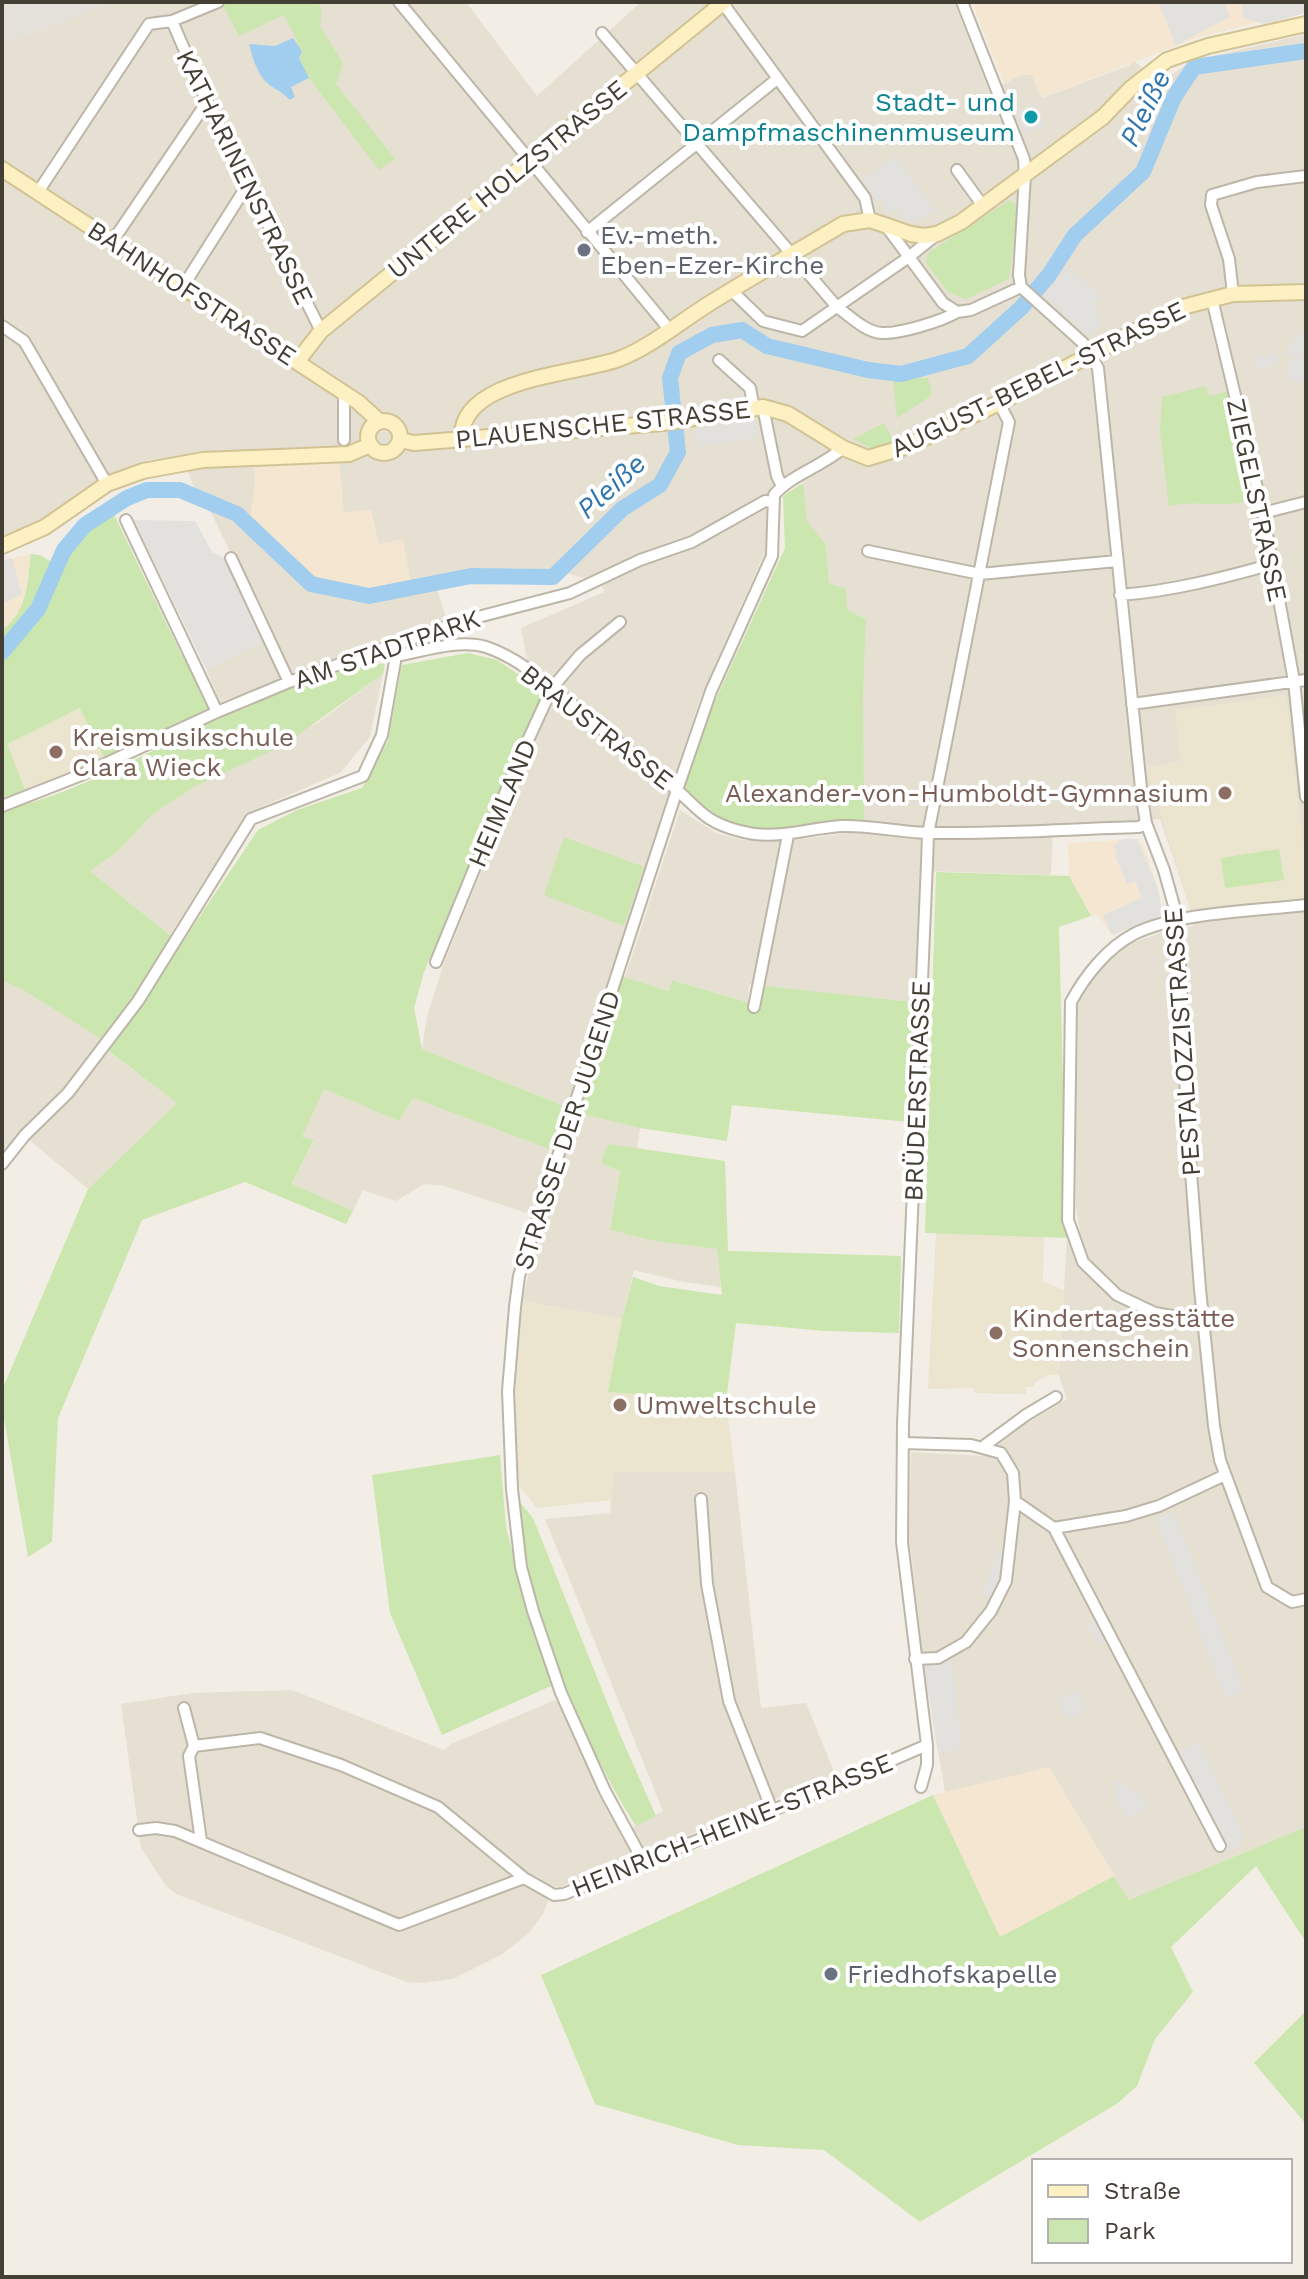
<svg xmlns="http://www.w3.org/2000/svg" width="1308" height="2279" font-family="'Work Sans',sans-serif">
  <rect width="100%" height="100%" fill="#f2eee5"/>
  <path fill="#e6e0d3" d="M109,2H466L537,96L641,2H954L988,87L1004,84L1021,75H1032L1042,98L1130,65L1134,61L1160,82L1192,61L1306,34V1827L1129,1900L1049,1768L945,1792L924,1667L909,1535L911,1452L985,1456L1018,1429L1067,1399L1059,1375L1067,1238L1081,1239L1076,1207V1024L1078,999L1106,961L1126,945L1163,932L1193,926L1191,911L1160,819L1053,826L1051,875L923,871L913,1002L749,985L748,1002L673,980L668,991L625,977L680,810L716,833L743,840H793L863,831V699L866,619L847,610L829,583L826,545L807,521L801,469L775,487L768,495L766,550L700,698L567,1107L422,1049L427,1016L443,966L530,750L561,688L528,665L521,628L604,592L599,575L589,579L553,570L543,572L476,570L434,580L447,621L220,702L206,669L264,641L270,634L203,496L196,493L183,458L149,460L102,482L44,520L2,541V40L32,34Z
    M383,674L370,737L340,773L247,813L170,935L90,871L117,852L153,814L194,787L319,722Z
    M2,980L30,994L107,1042L103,1048L178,1103L88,1189L28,1139L2,1164Z
    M324,1088L399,1121L413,1098L549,1149L530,1214L444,1186L424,1184L396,1201L363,1190L353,1211L292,1185L314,1141L302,1137Z
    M578,1113L640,1128L637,1149L608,1144L602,1163L620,1170L610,1230L654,1241L717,1249L721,1287L684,1282L634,1270L622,1319L522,1301L541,1223Z
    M613,1472H735L761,1708L806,1703L835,1774L660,1847L560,1887L554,1886L543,1914L529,1933L501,1955L453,1979L422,1983L407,1982L176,1894L166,1886L141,1848L121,1704L192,1693L292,1690L444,1750L451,1744L555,1700L560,1704L600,1794L622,1833L663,1811L545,1519L610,1513Z"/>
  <path fill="#f4e6d0" d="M972,2H1306V10L1196,38L1041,98L1032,75H1021L1004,84Z
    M339,459L344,512L371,510L379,544L403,539L411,584L368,590L321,580L303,571L250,520L255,483L254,461Z
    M31,554L23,607L12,623L2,630V560Z
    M1137,839L1143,845L1157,886L1163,915L1112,935L1098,915L1091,916L1069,876L1068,843Z
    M1049,1767L1114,1876L1000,1937L933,1795Z"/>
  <path fill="#e4e0da" d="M2,2H109L32,34L2,40Z"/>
  <path fill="#ebe4cf" d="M1286,695L1306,866V898L1191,911L1146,767L1180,761L1175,710Z
    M81,708L106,761L25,790L6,744Z
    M936,1233L1044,1237L1043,1281L1064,1290L1059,1375H1048L1035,1382L1034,1387H1026V1394L975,1393L973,1388L928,1389Z
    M522,1301L622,1319L609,1392L726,1401L735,1472H613L612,1500L537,1508L514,1479V1396Z"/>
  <path fill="#cbe6ae" d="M221,2H318L322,9L320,26L343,63L336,84L395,159L379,170L309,78L299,58L302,51L284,15L239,36Z
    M1010,200L1018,206L1009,279L966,299L949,293L926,263L928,253Z
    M928,378L932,395L897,418L893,379Z
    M1206,386L1209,396L1229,391L1255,500C1224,508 1200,500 1169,506L1160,431L1162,397Z
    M884,423L896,445L876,451L853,439Z
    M803,483L807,521L826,545L829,583L846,589L847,610L866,619L863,699L864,823L788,835L717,824L677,790L699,726L715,701L785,548L783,496Z
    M111,508L182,656L188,653L217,712L106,761L80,708L7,744L25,790L2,798V630C28,612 27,582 31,554L40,555L58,566C68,539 87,524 111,508Z
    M468,653L497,660L543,691L424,972L414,1008L422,1049L567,1107L549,1149L413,1098L399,1121L324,1089L302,1137L314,1140L292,1184L353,1211L346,1224L245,1182L142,1220L58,1418L52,1542L28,1557L2,1407V1390L88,1189L177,1103L103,1047L106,1042L30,994L2,980V811C25,804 50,798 72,788C174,747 273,677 385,663L383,674L284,745L194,787L153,814L117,852L90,871L181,944L258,830L297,810L362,788L388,741L402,665Z
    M564,837L644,867L624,926L544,895Z
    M1279,849L1284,880L1225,888L1221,858Z
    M936,872L1069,876L1091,916L1059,927L1067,1238L925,1233Z
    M622,976L668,991L672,980L754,1004L765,986L913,1002L909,1122L732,1105L727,1141L640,1128L578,1113Z
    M608,1144L725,1161L728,1251L901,1256L899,1333L825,1331L736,1323L726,1401L608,1392L622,1319L633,1277L659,1286L722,1295L717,1249L654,1241L610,1230L620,1171L601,1163Z
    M500,1455L506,1527L526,1607L553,1685L442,1735L390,1613L372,1475Z
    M519,1501L533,1518L621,1737L656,1816L636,1826C587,1751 516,1591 519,1501Z
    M933,1795L1000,1937L1114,1876L1129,1900L1306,1827V1942L1256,1866L1171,1947L1193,1992L1155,2039L1137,2086L1118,2103L920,2222L824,2150L738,2145L595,2104L541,1975Z
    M1306,2011V2124L1254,2063Z"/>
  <path fill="#e3e1dd" d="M1158,2H1224L1230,17L1176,45Z
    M1241,2H1306V13L1264,24L1244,18Z
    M1036,103L1045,126L1025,134L1016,112Z
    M895,156L935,210L919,221L905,220L896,210L890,214L881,200L877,202L863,180Z
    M1067,268L1098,292L1101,299L1094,301L1101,325L1089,337L1044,296Z
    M1306,332V352L1288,357L1287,351L1296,335Z
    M1276,353L1278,365L1257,369L1255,358Z
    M1305,355L1306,380L1297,383L1295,378L1288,380L1285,371L1291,369L1288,360Z
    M756,420L759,437L698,447L695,430Z
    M134,520L195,521L212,552L227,559L264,641L206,669Z
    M12,558L22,594L2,604V561Z
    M1122,839H1137L1157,886L1163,915L1112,935L1103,915L1142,898L1135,881L1127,884L1115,855L1117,854L1114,846Z
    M1174,1512L1244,1691L1225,1698L1156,1519Z
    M997,1552L1010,1553L996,1600L982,1595Z
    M1106,1612L1119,1636L1099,1645L1087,1624Z
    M952,1662L962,1749L938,1753L924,1667Z
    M1078,1690L1087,1710L1066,1720L1057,1699Z
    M1199,1741L1244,1837L1237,1847L1223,1852L1173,1755Z
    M1114,1778L1134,1792L1138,1791L1148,1807L1127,1819L1116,1800Z"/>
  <path fill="#a1cdef" d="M293,38L302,51L299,58L309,78L291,87L295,97L290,100C282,91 271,88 264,80C256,70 252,56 249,44L275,46Z"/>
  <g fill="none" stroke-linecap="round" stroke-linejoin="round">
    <path stroke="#a1cdef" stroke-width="16" d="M2,652L38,609L64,550L85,525L127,498L147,490H180L237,514L311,584L369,596L471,576L553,577L622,509L660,485L678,452L670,378L679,353L712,335L742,330L767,346L868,370L901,374L968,356L1021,308L1049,275L1075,235L1143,172L1174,97L1194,67L1306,51"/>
    <defs>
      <path id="street" d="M399,2L669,329
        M722,2L865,198L870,220
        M962,2L1024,159L1025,175L1019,275L1021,287
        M172,21L207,102L321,331
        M602,33L837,307C850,316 865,332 882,333C900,334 942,321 957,312
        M957,170L983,206
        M38,192L149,24L172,21L218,2
        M886,226L943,303L957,312L971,310L1021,287
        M587,232L777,79
        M112,242L207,102
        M1021,287L1083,343L1098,368L1142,798L1146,823L1164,870L1178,920L1187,1120L1200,1289L1214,1426L1220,1460L1267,1587L1292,1602L1306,1599
        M182,288L248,184
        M731,290L763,321L802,331L909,257L936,235
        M1233,294L1229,259L1211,205L1212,195L1257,182L1306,176
        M1212,299L1263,513L1294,681L1306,797
        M2,326L24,341L107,484
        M719,360L750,388L754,409
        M344,393V440
        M763,407L777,476L782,486
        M1263,513L1306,502
        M126,520L217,712
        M868,551L980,574L1117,561
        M231,558L289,682
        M1120,595C1173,591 1222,578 1273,564
        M396,656C424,651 458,639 486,647C520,658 549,686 576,708C608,734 639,759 671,785C698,807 703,822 740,831C775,841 807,828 842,826C872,825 902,833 933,833C1002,834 1070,829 1139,827L1146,823
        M1132,704L1306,680
        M2,806L81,775L217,712L289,682L459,622L570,593L640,560L692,542L765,501L773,502
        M436,962L517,764L552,688L580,655L620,622
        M754,1007L788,835
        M2,1164L25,1135L68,1093L138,1001L251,819L363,776L382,735L396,656L394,650
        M1204,1322L1155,1313L1117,1295L1083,1262L1068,1220L1071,1002C1085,976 1107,948 1134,934C1178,912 1256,911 1306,905
        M903,1443L971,1445L1001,1453L1013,1473L1015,1501L1006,1581L991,1611L966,1642L938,1658L915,1659
        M984,1446L1026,1415L1056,1397
        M701,1499L707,1584L729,1701L772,1810
        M1015,1501L1054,1528L1126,1516L1159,1506L1225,1475
        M1054,1528L1220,1846
        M184,1708L194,1746L189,1756L201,1841
        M194,1746L260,1738L341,1765L438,1807L524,1878L554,1895L564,1894L830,1787L927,1745
        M921,1787L927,1765V1745L902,1542L903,1424L927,863L928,834L1009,422L999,403
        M139,1830L156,1828L175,1831L399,1925L524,1878
        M643,1861L605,1791L561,1693L533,1611L521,1567L512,1489L508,1391L515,1307L519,1276L677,790L711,691L772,556L774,495C792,474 823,466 843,448"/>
      <path id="secondary" d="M2,169L358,402L379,421
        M297,362L321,331L724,2
        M368 437a16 16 0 1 1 32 0a16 16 0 1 1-32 0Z
        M462,438C459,378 579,374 619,359C650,347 679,323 707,305C752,277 798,251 843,224L870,220L911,234L924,236L937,234L961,222L1103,117L1130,89L1167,60L1208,46L1306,24
        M400,440L414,443L663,423L763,407L788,414L843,448L868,458L905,447L999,403L1179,308L1233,294L1306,292
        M2,546L45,527L107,484L143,471L203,460L349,454L370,445"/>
    </defs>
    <use href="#street" stroke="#bdb6a8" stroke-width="14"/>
    <use href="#secondary" stroke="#d2c395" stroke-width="18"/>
    <use href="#street" stroke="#fff" stroke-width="10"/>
    <use href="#secondary" stroke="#fdf1c3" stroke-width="14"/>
  </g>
  <circle fill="#0f9aa8" stroke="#fff" stroke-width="3" cx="1031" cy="117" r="8"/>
  <g fill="#6b7280" stroke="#fff" stroke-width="3">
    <circle cx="584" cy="250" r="8"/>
    <circle cx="831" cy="1974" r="8"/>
  </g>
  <g fill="#8d6e63" stroke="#fff" stroke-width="3">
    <circle cx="56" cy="752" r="8"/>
    <circle cx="1225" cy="793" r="8"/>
    <circle cx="996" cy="1333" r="8"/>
    <circle cx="620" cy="1405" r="8"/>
  </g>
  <g text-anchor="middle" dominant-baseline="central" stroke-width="8" stroke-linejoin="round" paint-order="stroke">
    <g font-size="26" fill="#0d838f" stroke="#fff" text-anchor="end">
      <text x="1015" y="102">Stadt- und<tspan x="1015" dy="30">Dampfmaschinenmuseum</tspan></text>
    </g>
    <g font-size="26" fill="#443f35" stroke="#fff">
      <text transform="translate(245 177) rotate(64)">KATHARINENSTRASSE</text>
      <text transform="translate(507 179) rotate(-39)">UNTERE HOLZSTRASSE</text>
      <text transform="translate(192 293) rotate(33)">BAHNHOFSTRASSE</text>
      <text transform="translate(1038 379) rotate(-26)">AUGUST-BEBEL-STRASSE</text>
      <text transform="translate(603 424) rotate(-6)">PLAUENSCHE STRASSE</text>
      <text transform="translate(1257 500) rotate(78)">ZIEGELSTRASSE</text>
      <text transform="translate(387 649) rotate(-19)">AM STADTPARK</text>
      <text transform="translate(597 727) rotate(38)">BRAUSTRASSE</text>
      <text transform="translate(502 803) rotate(-67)">HEIMLAND</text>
      <text transform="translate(1182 1042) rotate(-94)">PESTALOZZISTRASSE</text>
      <text transform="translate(917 1091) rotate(-88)">BRÜDERSTRASSE</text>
      <text transform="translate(567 1130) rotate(-72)">STRASSE DER JUGEND</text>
      <text transform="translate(732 1825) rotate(-22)">HEINRICH-HEINE-STRASSE</text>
    </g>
    <g font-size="26" fill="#5b616d" stroke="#fff" text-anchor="start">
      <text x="600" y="235">Ev.-meth.<tspan x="600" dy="30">Eben-Ezer-Kirche</tspan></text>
      <text x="847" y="1974">Friedhofskapelle</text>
    </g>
    <g font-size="26" fill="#785e54" stroke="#fff" text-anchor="start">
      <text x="72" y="737">Kreismusikschule<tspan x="72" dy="30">Clara Wieck</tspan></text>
      <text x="1209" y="793" text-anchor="end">Alexander-von-Humboldt-Gymnasium</text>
      <text x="1012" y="1318">Kindertagesstätte<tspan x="1012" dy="30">Sonnenschein</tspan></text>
      <text x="636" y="1405">Umweltschule</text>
    </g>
    <g font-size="28" font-style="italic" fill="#3075ae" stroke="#fff">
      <text transform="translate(1145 108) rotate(-64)">Pleiße</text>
      <text transform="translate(611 486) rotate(-42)">Pleiße</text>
    </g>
  </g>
  <rect width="1308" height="2279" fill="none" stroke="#443f35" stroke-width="8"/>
  <rect x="1032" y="2159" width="260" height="104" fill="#ffffff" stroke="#b4b2ae" stroke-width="2"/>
  <rect x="1048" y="2185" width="40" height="12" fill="#fdf1c3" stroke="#b4b2ae" stroke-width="2"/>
  <text x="1104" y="2199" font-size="24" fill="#443f35">Straße</text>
  <rect x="1048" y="2219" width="40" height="24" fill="#cbe6ae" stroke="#b4b2ae" stroke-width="2"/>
  <text x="1104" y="2239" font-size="24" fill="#443f35">Park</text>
</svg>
